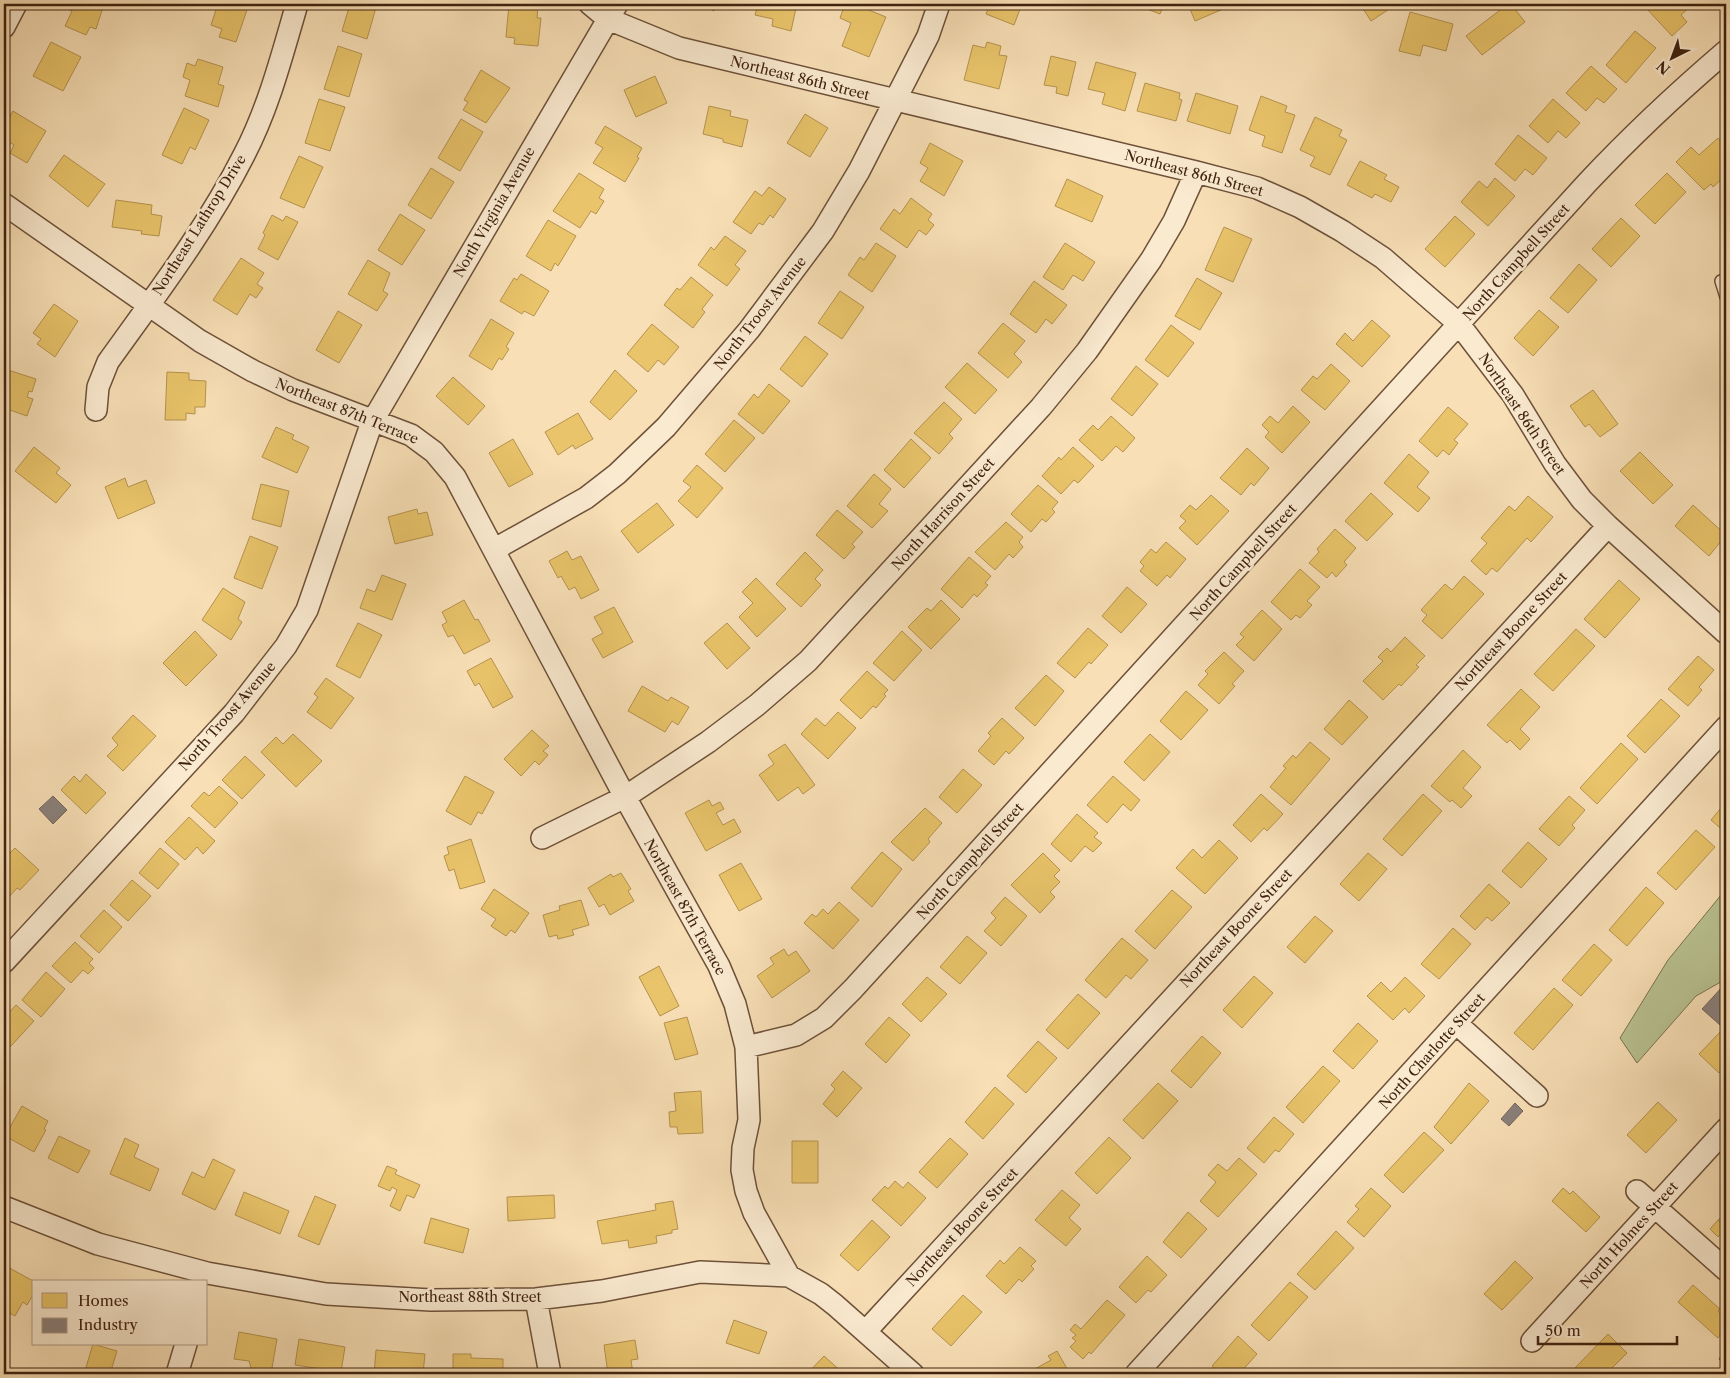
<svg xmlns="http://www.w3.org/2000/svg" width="1730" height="1378" font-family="'Libre Caslon Text',serif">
  <rect width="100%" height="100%" fill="#f8dfb6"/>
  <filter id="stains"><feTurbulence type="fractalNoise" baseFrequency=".004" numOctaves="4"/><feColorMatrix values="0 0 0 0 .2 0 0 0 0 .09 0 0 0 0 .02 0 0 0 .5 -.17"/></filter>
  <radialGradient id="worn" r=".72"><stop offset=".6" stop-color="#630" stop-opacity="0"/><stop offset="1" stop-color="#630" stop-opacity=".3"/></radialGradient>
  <path fill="#b9c291" stroke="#7c7250" d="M1726,889V979L1696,996L1637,1063L1620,1038L1668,960Z"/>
  <path fill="#e9c46a" stroke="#b6934f" d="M65,4H104L96,29L90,27L86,35L65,26L72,11L63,7Z
    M218,4H249L236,42L219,37L222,29L211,25Z
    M350,4H377L367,39L342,31Z
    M509,4L538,7L537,18H541L538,46L514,44L515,38L506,37Z
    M701,4H718L714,11Z
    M758,4H795L794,7L796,8L791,31L772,26L773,19L755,15Z
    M845,4H854L886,17L869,57L842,46L851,23L840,18Z
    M990,4H1022L1014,25L986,14Z
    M1134,4H1164L1160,14Z
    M1188,4H1235L1195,21Z
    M1360,4H1397L1371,21Z
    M1508,4H1511L1525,22L1482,55L1466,36Z
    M1652,4H1693L1681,15L1687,22L1672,36L1647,9Z
    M1410,12L1453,24L1446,51L1423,45L1420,56L1399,51Z
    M1635,31L1656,48L1626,83L1606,65Z
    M51,42L81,57L63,91L33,76Z
    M987,42L1001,46L999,55L1007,56L999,89L964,80L973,45L985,48Z
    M338,46L362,54L349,97L324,89Z
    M1051,56L1076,62L1068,96L1056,93L1057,87L1044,85Z
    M198,59L223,67L218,84L224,86L218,107L185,96L190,80L183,77L187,63L195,66Z
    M1096,62L1136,73L1125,111L1102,104L1105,93L1088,89Z
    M1591,66L1617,89L1604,103L1597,98L1586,111L1566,93Z
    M481,70L510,88L486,123L463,110L468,102L464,100Z
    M655,76L667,103L636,117L624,90Z
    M1145,83L1180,93L1179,99L1182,100L1176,121L1137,111Z
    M1196,93L1238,106L1230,134L1187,121Z
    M1261,96L1287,106L1285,112L1295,115L1282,153L1262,146L1265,136L1249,130Z
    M319,99L345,107L330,151L305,143Z
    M1553,99L1580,123L1566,138L1558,131L1548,143L1529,126Z
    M709,106L731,111L730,116L748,120L742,147L723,142V139L703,134Z
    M184,108L209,120L195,150L190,147L182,164L162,155Z
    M13,111L46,131L27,163L10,153L14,145L4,139V127Z
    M805,114L828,128L810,157L787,143Z
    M1315,117L1342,130L1339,136L1347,140L1330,175L1310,166L1315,157L1300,150Z
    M461,119L483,132L460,171L438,158Z
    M605,126L642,148L637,157L639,158L625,182L593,163L603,148L595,143Z
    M1518,135L1547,158L1533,175L1525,169L1515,181L1495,164Z
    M1718,138L1726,147V169L1722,173L1725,176L1713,187L1711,184L1704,190L1676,162L1691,147L1699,155Z
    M930,143L963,161L944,196L920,181L928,168L920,163Z
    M64,155L105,184L88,207L49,176Z
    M299,156L323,167L304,208L280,198Z
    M1360,161L1387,175L1384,179L1399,187L1391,202L1375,194L1372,198L1347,185Z
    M431,168L454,182L431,219L408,205Z
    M579,173L604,189L599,198L604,201L596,214L591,211L580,228L553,211Z
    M1667,173L1686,192L1655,224L1635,205Z
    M1495,178L1515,196L1488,226L1461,202L1479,181L1487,188Z
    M1067,179L1103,196L1092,222L1055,206Z
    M769,187L786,199L773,218L770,215L763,225L759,223L751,234L733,222L755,191L762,196Z
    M911,198L932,214L928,220L934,225L926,235L919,230L907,248L880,229L894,209L900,214Z
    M116,200L152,205L151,214L162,216L159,236L141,234L142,231L112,227Z
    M400,214L425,230L402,265L378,250Z
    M272,215L283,221L286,216L298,222L278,260L258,249L265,235L263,233Z
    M1455,216L1475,234L1445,267L1425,249Z
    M1621,218L1640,236L1611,267L1592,249Z
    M548,220L576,236L558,266L555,263L551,271L526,256Z
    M1224,227L1252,239L1233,282L1205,270Z
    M725,236L746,251L735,265L740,269L727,286L698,265L711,247L714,250Z
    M4,243L10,260L4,262Z
    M876,243L896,256L872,292L848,275L860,257L864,260Z
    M1065,243L1095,262L1083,281L1073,275L1063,290L1043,277Z
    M241,258L264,273L257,284L263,288L256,298L250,294L237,315L213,300Z
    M368,260L390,273L383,291L388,294L377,311L348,294Z
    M1579,264L1597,280L1568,313L1550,298Z
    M521,274L549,291L534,316L524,311L522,314L500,301L514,278L517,280Z
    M691,277L713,295L702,309L705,312L693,328L664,305L677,288L680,290Z
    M1197,278L1222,293L1200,330L1175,316Z
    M1034,281L1067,305L1052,324L1046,319L1036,333L1010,314Z
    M840,291L864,307L842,339L818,323Z
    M54,304L78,321L55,357L37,344L41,339L33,333Z
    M1539,310L1559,327L1533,356L1514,338Z
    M338,311L362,325L339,363L316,350Z
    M491,319L514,333L506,347L509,349L502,360L499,358L492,370L469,356Z
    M1372,320L1390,336L1362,367L1336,344L1345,333L1353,341Z
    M1003,323L1025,341L1014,354L1022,362L1008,378L978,353Z
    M652,324L679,347L664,365L658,360L648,372L627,354Z
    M1171,325L1194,343L1168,377L1145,360Z
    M805,336L828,354L802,387L780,369Z
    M967,363L997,390L975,414L945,387Z
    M1331,364L1350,381L1325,410L1301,390L1313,376L1317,379Z
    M1136,366L1158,384L1132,416L1111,399Z
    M8,370L36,379L32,392L29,391L27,397L33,399L27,416L4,408V382Z
    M615,370L637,391L610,420L590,402Z
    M167,372L189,373V380L206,381L205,407H195V414L186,413V420H165Z
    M453,377L485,406L468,425L436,396Z
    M769,384L790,401L763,434L738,414L754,394L758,398Z
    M1593,390L1618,424L1600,437L1589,424L1585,427L1570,406Z
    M944,402L962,419L949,434L953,438L939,454L914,433Z
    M1293,406L1310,422L1282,453L1265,437L1269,432L1262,425L1270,416L1278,423Z
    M1448,407L1468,424L1454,440L1458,443L1449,455L1443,450L1437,457L1419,441Z
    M578,413L593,439L575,449L573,445L558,455L545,432Z
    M1111,416L1135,438L1123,452L1116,446L1102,461L1079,440L1093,425L1098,430Z
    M734,420L755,438L725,472L705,454Z
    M276,427L294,435L292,439L309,447L297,473L262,457Z
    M513,439L533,474L509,487L489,453Z
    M911,439L931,458L904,488L884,470Z
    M34,447L60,468L56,473L71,485L56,503L15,471Z
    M1073,447L1094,466L1078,483L1074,480L1061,494L1042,476L1059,457L1061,460Z
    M1247,448L1269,468L1254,486L1251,483L1241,495L1220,478Z
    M1640,452L1673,485L1653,504L1620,471Z
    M1409,454L1429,472L1417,487L1430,498L1418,512L1384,483Z
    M697,465L723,488L697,518L678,501L691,487L683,481Z
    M874,474L891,489L879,504L888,511L872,528L847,506Z
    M125,478L128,487L146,480L155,503L118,519L105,487Z
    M261,484L289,491L281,527L252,519Z
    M1038,485L1058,502L1052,509L1055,512L1046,522L1042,519L1031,532L1011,514Z
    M1371,493L1393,514L1367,541L1345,521Z
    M1211,495L1229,511L1197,545L1179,528L1186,521L1180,516L1190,505L1196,510Z
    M1528,496L1553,517L1531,542L1527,538L1497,572L1492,568L1486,575L1471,561L1487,543L1481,538L1509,506L1515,511Z
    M657,503L674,525L638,553L621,531Z
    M1693,505L1726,535L1709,556L1675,526Z
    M417,509L418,514L427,512L433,535L395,544L388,517Z
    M837,510L863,532L852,544L855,547L844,559L816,535Z
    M1006,522L1023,537L1019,542L1023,547L1013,558L1009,554L995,570L975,552Z
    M1335,529L1356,548L1344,562L1347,565L1336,577L1332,572L1327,578L1309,563L1319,552L1317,549Z
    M250,536L278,547L262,589L234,578Z
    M1166,542L1186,559L1170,578L1167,575L1157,586L1140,571L1144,566L1140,562L1151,549L1156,553Z
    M567,551L572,560L581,556L599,590L581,599L575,587L569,590L561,576L558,578L549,561Z
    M805,552L823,570L815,579L821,585L801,607L776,584Z
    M969,557L991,576L985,583L988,585L977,597L974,594L962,608L941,589Z
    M1300,569L1320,587L1307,601L1312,605L1300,618L1296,615L1291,620L1271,602Z
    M382,575L406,584L392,620L360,608L367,589L375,592Z
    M1464,576L1484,594L1442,639L1422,621L1427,615L1421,610L1445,584L1452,590Z
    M756,578L786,609L757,637L739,617L753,603L742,592Z
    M1619,580L1640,599L1605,638L1584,619Z
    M1127,587L1147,604L1121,633L1102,616Z
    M223,588L245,602L238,619L242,622L231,640L202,620Z
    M464,600L475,620L478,619L490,641L464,654L453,635L448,637L442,625L447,622L442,612Z
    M941,600L960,619L931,649L908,627L927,608L931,611Z
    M614,607L633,642L603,658L592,639L603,633L594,617Z
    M1262,610L1282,629L1254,661L1236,645L1244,637L1240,634Z
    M358,623L382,635L360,678L336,666Z
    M727,623L750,648L727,669L704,643Z
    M1088,628L1108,645L1091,664L1089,662L1075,678L1057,663Z
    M1576,629L1595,646L1553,691L1534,674Z
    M195,631L217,655L186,686L163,663Z
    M902,631L922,650L894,681L873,663Z
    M1405,637L1425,656L1416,665L1419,667L1401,686L1399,684L1383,700L1363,681L1383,661L1378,657L1387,648L1391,652Z
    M1224,652L1244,671L1232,684L1235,686L1219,704L1198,685L1208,674L1205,671Z
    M1698,656L1714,670L1699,687L1702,690L1688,706L1668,689Z
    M491,658L513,697L493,708L479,683L475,686L467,671Z
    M867,671L888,690L884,694L886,696L876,708L873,706L861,719L840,700Z
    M1046,675L1064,691L1035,726L1015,708Z
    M326,678L354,698L331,729L307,712L318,697L314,694Z
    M642,686L668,701L671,697L689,707L678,725L672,721L665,732L628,711Z
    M1521,689L1540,707L1520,729L1530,739L1520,750L1510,740L1507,743L1487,725Z
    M1186,691L1208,710L1181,740L1160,721Z
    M1661,699L1680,716L1645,753L1627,736Z
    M1349,700L1368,717L1342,745L1324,729Z
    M838,712L856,728L828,759L801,734L816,718L825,726Z
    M133,715L156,736L123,771L107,756L118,745L112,738Z
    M1002,718L1024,738L1009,754L1006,751L994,765L978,751L991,736L988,733Z
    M532,730L549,746L543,751L548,755L539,765L535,761L521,776L504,759Z
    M293,734L322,761L296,787L261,752L276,737L283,744Z
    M1150,734L1170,752L1144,781L1124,762Z
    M1310,742L1330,759L1291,805L1270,787L1286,768L1283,766L1293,755L1296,758Z
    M1621,743L1638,759L1597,804L1580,788Z
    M785,744L815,785L803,794L798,787L778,801L759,775L774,764L768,755Z
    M1463,750L1481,767L1463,788L1472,796L1461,808L1452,800L1450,802L1431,786Z
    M245,756L265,775L242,799L222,780Z
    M963,769L982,785L957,813L939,797Z
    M86,774L106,793L86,814L61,790L74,776L80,782Z
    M465,776L494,792L482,814L478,812L471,825L446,811Z
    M1113,776L1140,800L1131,811L1123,804L1107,823L1087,805Z
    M219,786L238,803L215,828L191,806L204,792L209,796Z
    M1261,794L1283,814L1267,831L1264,828L1251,842L1233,825Z
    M1423,794L1442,811L1402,856L1383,839Z
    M1569,796L1585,810L1572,825L1575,828L1559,846L1539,829Z
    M709,800L712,806L720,802L724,809L716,813L723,825L734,819L741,832L706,851L685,813Z
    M1726,802V833L1711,820Z
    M925,808L942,823L928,839L930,842L913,861L891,842Z
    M1077,814L1098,833L1094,837L1102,843L1093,852L1085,846L1071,862L1051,844Z
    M189,817L215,841L203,854L197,847L185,860L165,842Z
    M1696,830L1715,847L1676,890L1657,873Z
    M471,839L485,882L460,889L454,869L449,871L444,856L449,854L447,847Z
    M1219,840L1238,858L1205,894L1176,868L1193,849L1202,858Z
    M1528,842L1547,859L1521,888L1502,871Z
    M15,848L39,870L20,890L17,888L9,897L4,892V859Z
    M160,848L179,864L158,889L139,873Z
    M882,852L902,869L872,907L851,888Z
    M1043,853L1060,870L1054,876L1060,882L1050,892L1055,897L1040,913L1011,885Z
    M1368,853L1387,869L1359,901L1340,884Z
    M741,863L762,899L739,911L719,875Z
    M621,873L631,889L628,891L634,901L610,915L604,904L599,907L588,888L611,874L613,877Z
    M132,880L151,896L128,921L110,905Z
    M1489,884L1510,903L1492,921L1487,917L1475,930L1460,916Z
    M1646,887L1664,903L1627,946L1609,930Z
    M494,889L529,913L515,933L511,930L506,936L491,926L496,919L481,909Z
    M1172,890L1192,907L1155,949L1135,931Z
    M1005,897L1027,916L1001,946L984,931L996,918L991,913Z
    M581,900L589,925L572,930L574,935L558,939L557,935L549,937L543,915L560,910L559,906Z
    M839,902L859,920L833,949L804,923L812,914L816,917L823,909L828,914Z
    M104,910L122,927L99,953L80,936Z
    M1315,916L1333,931L1305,963L1287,947Z
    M1453,928L1471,944L1439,979L1421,964Z
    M967,936L987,953L960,984L940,967Z
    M1122,938L1148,960L1131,979L1126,975L1106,998L1085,980Z
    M75,942L93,959L89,963L94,968L88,974L83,970L71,983L52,966Z
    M1594,944L1612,960L1581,996L1562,980Z
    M784,949L788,956L796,951L810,971L772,998L757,976L774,964L770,958Z
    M659,966L679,1006L660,1016L639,977Z
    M46,972L65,989L41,1017L22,1000Z
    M1254,976L1273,993L1242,1028L1223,1010Z
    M927,977L947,994L921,1022L902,1004Z
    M1405,977L1425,996L1409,1013L1405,1008L1393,1020L1367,996L1381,982L1391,992Z
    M1554,988L1573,1005L1533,1050L1514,1033Z
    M1078,994L1100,1013L1068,1049L1046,1030Z
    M16,1005L34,1021L10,1047L4,1041V1018Z
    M687,1017L698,1054L675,1060L664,1023Z
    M889,1017L910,1035L886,1063L865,1044Z
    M1358,1023L1378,1041L1353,1069L1333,1051Z
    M1723,1029L1726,1031V1065L1719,1073L1699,1054Z
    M1202,1036L1221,1053L1191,1088L1171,1071Z
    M1038,1041L1057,1058L1026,1093L1007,1076Z
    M1323,1066L1340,1081L1303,1123L1286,1107Z
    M843,1071L862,1088L837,1117L823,1104L835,1089L831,1085Z
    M1158,1083L1178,1101L1143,1139L1123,1120Z
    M1469,1083L1489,1101L1451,1144L1434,1127Z
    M995,1087L1014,1104L983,1139L965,1122Z
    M701,1091L703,1133L678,1134L677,1127H670L669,1112L676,1111L674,1093Z
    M1658,1102L1677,1120L1646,1153L1627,1135Z
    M22,1106L48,1121L44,1129L46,1130L34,1152L5,1136Z
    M1274,1117L1294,1134L1279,1152L1275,1150L1264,1163L1247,1148Z
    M1424,1132L1444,1150L1403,1193L1384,1175Z
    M59,1136L90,1151L78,1173L48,1158Z
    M1109,1137L1131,1158L1097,1194L1075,1173Z
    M125,1138L139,1145L134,1157L159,1169L150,1191L110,1174Z
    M950,1138L968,1154L937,1188L919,1172Z
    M792,1141H818V1183H792Z
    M1239,1158L1257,1174L1218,1217L1200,1201L1216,1182L1208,1175L1218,1164L1227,1171Z
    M213,1159L235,1170L215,1210L182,1194L192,1172L204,1178Z
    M387,1166L397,1170L395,1174L420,1185L414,1198L407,1195L400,1211L390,1206L397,1190L392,1187L390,1191L378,1186Z
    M895,1181L903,1188L908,1182L926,1198L901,1226L872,1200L885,1186L888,1189Z
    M1371,1188L1391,1206L1364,1237L1347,1222L1359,1209L1355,1206Z
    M1563,1188L1570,1194L1573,1191L1600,1217L1586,1232L1552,1201Z
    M1062,1190L1080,1205L1069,1218L1081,1229L1066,1246L1035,1220Z
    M244,1192L289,1211L280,1234L235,1215Z
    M554,1195L555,1218L508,1221L507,1197Z
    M315,1196L336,1205L319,1245L298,1236Z
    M673,1201L678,1229L672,1230V1233L656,1236L657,1243L629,1248L628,1240L602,1244L597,1221L656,1210L655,1204Z
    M1188,1212L1207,1229L1181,1258L1163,1242Z
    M1726,1212V1228L1718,1220Z
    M431,1218L469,1229L463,1253L424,1243Z
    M872,1220L890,1237L858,1271L840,1255Z
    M1718,1220L1726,1228L1718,1237L1710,1229Z
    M1336,1231L1354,1248L1315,1290L1297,1274Z
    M1020,1247L1036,1261L1031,1266L1034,1269L1022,1282L1019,1279L1006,1294L986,1276L1000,1260L1004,1264Z
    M1147,1256L1167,1275L1151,1292L1148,1290L1136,1303L1119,1287Z
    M1515,1261L1533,1278L1502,1310L1484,1294Z
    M4,1265L35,1282L34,1293L27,1305L23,1302L15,1316L4,1310Z
    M1290,1282L1308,1297L1269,1341L1251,1325Z
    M1693,1285L1720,1309L1718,1311L1726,1318V1328L1718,1338L1678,1302Z
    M963,1295L982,1312L951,1346L932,1329Z
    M1107,1300L1125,1315L1091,1354L1089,1352L1083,1359L1070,1347L1076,1341L1072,1338L1076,1335L1070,1330L1075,1324L1081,1329Z
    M734,1320L767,1332L759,1354L726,1343Z
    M239,1332L277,1339L272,1368L266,1374L252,1371L249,1361L234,1359Z
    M1608,1334L1627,1353L1606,1374H1577L1573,1370Z
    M1238,1336L1257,1354L1240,1373L1241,1374H1221L1212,1366Z
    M299,1339L345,1347L341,1372L295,1365Z
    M635,1340L638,1359L631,1360L633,1374H608L604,1345Z
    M93,1344L117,1351L110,1374H84Z
    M376,1350L425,1354L423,1374H374Z
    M1057,1351L1070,1374H1026L1051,1360L1048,1356Z
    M453,1354H471V1358L503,1359V1374H453Z
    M824,1356L844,1374H807Z"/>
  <path fill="#8a817c" stroke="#74645b" d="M53,796L67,810L53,824L39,809Z
    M1724,985L1726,987V1018L1720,1025L1702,1009Z
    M1515,1103L1523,1111L1509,1126L1501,1119Z
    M1726,1350V1365L1719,1359Z"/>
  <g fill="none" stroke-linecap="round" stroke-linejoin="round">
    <defs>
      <path id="lane" d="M1721,281L1726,297"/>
      <path id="street" d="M590,4L608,19L679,48L1196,172L1257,188L1300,207L1342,231L1383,258L1459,324L1513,395L1555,464L1582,500L1608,526L1726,633
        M4,27L16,4
        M4,204L200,341L253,371L293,390L411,435L434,452L455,477L625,797L719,966L735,1004L746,1047L749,1120L743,1148L742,1170L746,1191L754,1213L789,1276
        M96,410L98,387L108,362C156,295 207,228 244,155C269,107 282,55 297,4
        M495,549L586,498L617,474L666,427L749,330L823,231L859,171L928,36L939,4
        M542,838L625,797L708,742L757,705L808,661L1041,407L1087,351L1151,260L1174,221L1196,172
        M4,962L234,713L286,646L307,610L372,422L617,4
        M1457,1024L1537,1096
        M746,1047L796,1035L824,1018L853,989L1587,183C1631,136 1677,93 1726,51
        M1637,1191L1726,1270
        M4,1207L98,1244L207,1273L326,1294L431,1300L536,1299L602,1291L700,1272L789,1276L821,1294L835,1305L913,1374
        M536,1299L550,1374
        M866,1331L1608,526
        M1532,1341L1726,1129
        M177,1374L186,1344
        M1136,1374L1726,727"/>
    </defs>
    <use href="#lane" stroke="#6d5139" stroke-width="14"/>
    <use href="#street" stroke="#6d5139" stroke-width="24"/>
    <use href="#lane" stroke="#faead0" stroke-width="11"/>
    <use href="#street" stroke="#faead0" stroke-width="21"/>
  </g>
  <g text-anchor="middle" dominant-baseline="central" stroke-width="5" stroke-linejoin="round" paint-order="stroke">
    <g font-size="14" fill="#3f220f" stroke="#faead0">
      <text transform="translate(800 78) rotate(14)">Northeast 86th Street</text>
      <text transform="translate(1194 173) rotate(15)">Northeast 86th Street</text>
      <text transform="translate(494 212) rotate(-60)">North Virginia Avenue</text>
      <text transform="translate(199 225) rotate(-58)">Northeast Lathrop Drive</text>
      <text transform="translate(1516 262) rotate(-48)">North Campbell Street</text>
      <text transform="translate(760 313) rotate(-52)">North Troost Avenue</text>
      <text transform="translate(347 411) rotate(22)">Northeast 87th Terrace</text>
      <text transform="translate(1522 414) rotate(56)">Northeast 86th Street</text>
      <text transform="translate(943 514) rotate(-48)">North Harrison Street</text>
      <text transform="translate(1243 562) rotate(-48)">North Campbell Street</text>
      <text transform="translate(1511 631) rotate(-47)">Northeast Boone Street</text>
      <text transform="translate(227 716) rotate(-49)">North Troost Avenue</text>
      <text transform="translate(970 861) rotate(-48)">North Campbell Street</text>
      <text transform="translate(685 907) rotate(61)">Northeast 87th Terrace</text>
      <text transform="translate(1236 928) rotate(-47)">Northeast Boone Street</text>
      <text transform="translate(1432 1051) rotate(-48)">North Charlotte Street</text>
      <text transform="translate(962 1227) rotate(-47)">Northeast Boone Street</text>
      <text transform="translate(1629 1235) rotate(-48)">North Holmes Street</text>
      <text x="470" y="1297">Northeast 88th Street</text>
    </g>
  </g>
  <rect width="1730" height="1378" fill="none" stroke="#f8dfb6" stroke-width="20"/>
  <rect x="5" y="5" width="1720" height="1368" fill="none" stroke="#3f220f" stroke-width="2.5"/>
  <rect x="10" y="10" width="1710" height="1358" fill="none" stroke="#3f220f"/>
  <rect x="32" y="1280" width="175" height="65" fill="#faead0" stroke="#af9a83"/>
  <rect x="42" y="1293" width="25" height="15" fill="#e9c46a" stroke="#af9a83"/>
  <text x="78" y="1306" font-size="15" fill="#3f220f">Homes</text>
  <rect x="42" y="1318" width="25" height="15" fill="#8a817c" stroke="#af9a83"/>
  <text x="78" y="1330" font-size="15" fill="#3f220f">Industry</text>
  <g transform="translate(1672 58) rotate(222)" stroke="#faead0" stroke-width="4" paint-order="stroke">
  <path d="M0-4L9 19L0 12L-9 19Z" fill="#3f220f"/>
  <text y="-8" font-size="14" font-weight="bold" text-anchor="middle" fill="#3f220f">N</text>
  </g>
  <path d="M1538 1336v8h139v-8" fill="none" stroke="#3f220f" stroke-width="2.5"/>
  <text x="1545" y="1336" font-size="15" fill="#3f220f" stroke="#faead0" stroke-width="4" paint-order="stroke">50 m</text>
  <rect width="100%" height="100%" filter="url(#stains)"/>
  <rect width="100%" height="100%" fill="url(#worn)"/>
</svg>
